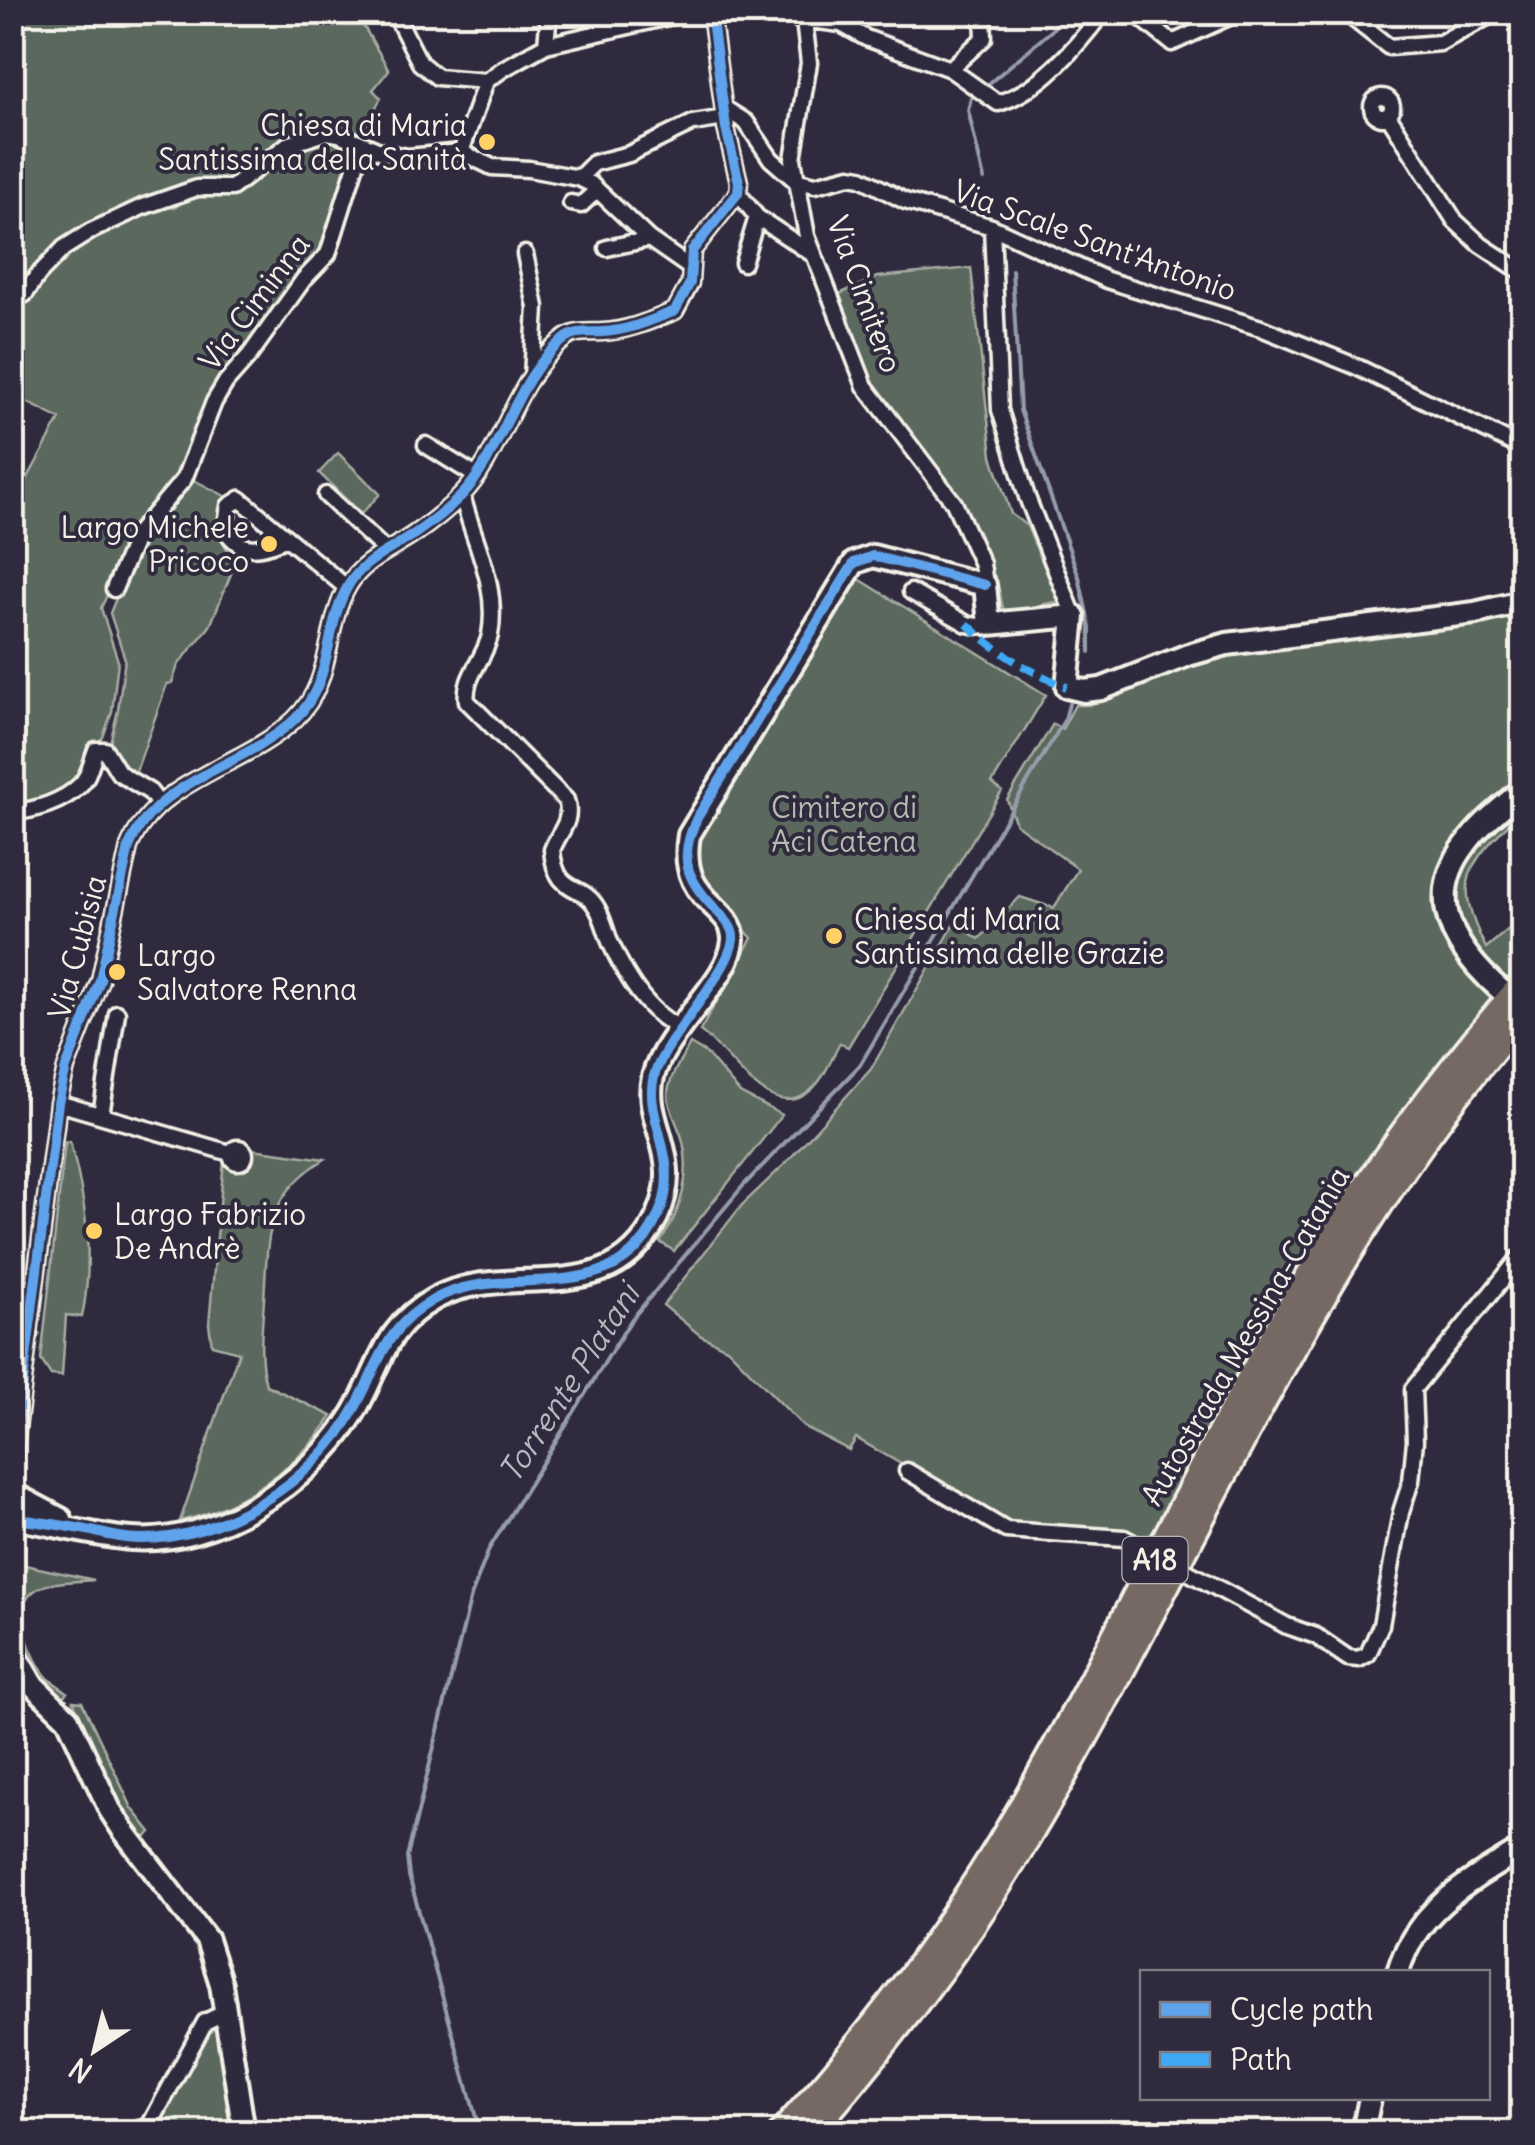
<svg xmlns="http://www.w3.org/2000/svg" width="1535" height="2145" font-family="Delius,sans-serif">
  <rect width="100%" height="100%" fill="#2f2a3d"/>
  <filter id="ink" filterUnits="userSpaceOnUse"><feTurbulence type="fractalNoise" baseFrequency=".01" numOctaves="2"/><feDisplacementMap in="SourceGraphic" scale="20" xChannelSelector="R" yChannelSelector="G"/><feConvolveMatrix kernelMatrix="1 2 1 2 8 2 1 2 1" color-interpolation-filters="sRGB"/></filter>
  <g filter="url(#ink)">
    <path fill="#5a675d" stroke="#a7aca2" stroke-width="2.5" d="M13,13H356L389,70L373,90L381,98L359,138L325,128L234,182L74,234L25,288L13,296Z
      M336,138L358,147L329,245L242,360L185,469L136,531L125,536L120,548L124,559L101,608L118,661L112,712L103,737L86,755C86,761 88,767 86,772C78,792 32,806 13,808V505L60,419L13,395V309L31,298L51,266L95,234L159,205L175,208L187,197L203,192H228L291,148L295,150L316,140Z
      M971,268L992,456L1011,514L1027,526L1059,601L1004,613L997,582L955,491L870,383L837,295L878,277Z
      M338,453L380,494L361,514L319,473Z
      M190,478L227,497C214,527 219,536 235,564L210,626L178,665L172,683L167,684L134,777L125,772L109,747L118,710L125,659L110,613L143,533Z
      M856,577L1046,695L992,783L1002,791L848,1047L840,1043C832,1058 824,1079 811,1090C771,1127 731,1052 700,1031L752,938C723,906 690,882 700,835Z
      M1522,613V780L1476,820L1440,923L1460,964L1496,998L1151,1543L1120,1531L1008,1526L856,1438L849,1450L804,1427L727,1348L701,1336L663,1305L742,1205L784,1165L871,1069L955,923L979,939L1020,897L1054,908L1078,869L1016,824L1007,800L1053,724L1062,729L1075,705H1089L1180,669L1238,653Z
      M1513,810H1522C1471,862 1449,876 1486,948L1522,918V969L1506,987C1497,979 1484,970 1477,960C1455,928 1446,881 1472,848C1483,834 1499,822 1513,810Z
      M690,1044L707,1054L740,1093L782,1115L674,1251L660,1242C681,1212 692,1175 682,1138C678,1124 668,1109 668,1094C669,1076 682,1059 690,1044Z
      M65,1142H70C86,1199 94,1260 82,1317L66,1315L62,1376L51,1375L41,1360Z
      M252,1149L325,1159C264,1196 268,1237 264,1300C262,1330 258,1355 266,1385L332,1416C299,1467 239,1508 180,1521L239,1352L212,1345L209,1324L224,1160L233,1167L245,1168L253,1158Z
      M20,1564L94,1580C76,1582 47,1580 33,1592C10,1610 32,1660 48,1678C53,1683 61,1687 67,1692L64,1697C9,1663 11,1622 20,1564Z
      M73,1701L82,1702L132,1808L151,1832L144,1840L125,1816Z
      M219,2025L235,2132H149L207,2026Z"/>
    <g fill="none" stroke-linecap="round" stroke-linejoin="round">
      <path stroke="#959caa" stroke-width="4" d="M986,86L1051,31L1065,12
        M971,98L968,110L984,179
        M1012,270L1020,410L1079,577L1090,628V652
        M480,2132L409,1876L407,1857L471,1596L489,1549L631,1320L743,1186L860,1065L1065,719L1069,704"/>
      <defs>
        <path id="street" d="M394,12L420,63L437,77L486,81
          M750,12L841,24L866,38L950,69L984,38L983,12
          M803,12L809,63L793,159L807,236L865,386L954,503L982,564L985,585
          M1134,12L1172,43L1240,12
          M1345,12L1389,47L1440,43L1496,12
          M546,45L549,12
          M950,69L998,103C1039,92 1078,45 1103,12
          M1372 107a10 10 0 1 1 20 0a10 10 0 1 1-20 0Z
          M724,108L746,122L771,159L795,180L815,185L850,176L861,178L905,201L992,227L1107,280L1261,328L1355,366L1522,448
          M1388,115L1455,221L1481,245L1522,272
          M461,152L486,81L503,69L546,45L690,12
          M461,152L492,167L529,169L579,178L591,184L649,239L689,267
          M579,178L594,163L629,154L693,123L725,118
          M738,193L757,217
          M571,203L581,205L597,190
          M757,217L814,255
          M992,227L1000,410L1027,497L1074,616
          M607,248L649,239
          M525,254L536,307L532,377
          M743,263L757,217
          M12,301L25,294L38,275L64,248L91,231L142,207L197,188H232L287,145L327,132L339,134L382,152L408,157L461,152
          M426,445L476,476
          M326,495L386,551
          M462,495C474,543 499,585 490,635C485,659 463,677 467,701L566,800C573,822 559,831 552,850C556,897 582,881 597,908C603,918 606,932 611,944C625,975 647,1012 678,1027
          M287,538C261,549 242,556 225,529L229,506L240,499L347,588
          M114,589L138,533L184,479L214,402L226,382L249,356L304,279L328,254L358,158L366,145
          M911,592L967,624L977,626L989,624
          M12,812C34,811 63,802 79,786C89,777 91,763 96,750H105L119,773L150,792L159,804
          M58,1103L230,1153
          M101,1115L117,1013
          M231 1155a7 7 0 1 1 14 0a7 7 0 1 1-14 0Z
          M12,1324L30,1334
          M12,1469L58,1103L66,1068L100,980L129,847C157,778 245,767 295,719C335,680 323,629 348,586C362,561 391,550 413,535C429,524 447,510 461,496C504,452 514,377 566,338C577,330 590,333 603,332C628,331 652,320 675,311L690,283L692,251L738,193L739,182L726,128L711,12
          M907,1471L1006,1530L1124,1538
          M1208,1583L1287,1626L1316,1636L1348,1658L1359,1659L1368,1654L1381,1625L1401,1512L1411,1481L1415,1441L1413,1389L1522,1255
          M146,2132L205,2022L226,2012"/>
        <path id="secondary" d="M1503,992C1458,953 1421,902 1466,844C1481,823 1503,807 1522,790
          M12,1493L61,1519
          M12,1518C51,1524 94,1536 132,1539C215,1545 310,1483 353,1414C381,1368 381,1329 434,1299C508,1258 610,1315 657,1217C686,1156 642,1123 653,1077C665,1030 731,980 733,940C734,903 677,904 689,835L854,563L873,556L985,585L989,624L1074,616L1067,687L1084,691L1101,689L1188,655L1227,644L1475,613L1522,602
          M12,1649L32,1684L68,1719L110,1810L123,1830L207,1940L221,1984L244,2132
          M1398,1972C1415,1910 1471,1880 1522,1849
          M1363,2132L1370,2098"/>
        <path id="highway" d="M783,2132C863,2045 935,1950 997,1849C1116,1653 1206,1440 1328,1245C1386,1153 1451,1066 1522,985
          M810,2132C884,2047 954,1958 1013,1861C1185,1580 1302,1265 1522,1015"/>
      </defs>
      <use href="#street" stroke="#f4f1e8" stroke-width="21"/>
      <use href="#secondary" stroke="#f4f1e8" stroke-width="28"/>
      <use href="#highway" stroke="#f4f1e8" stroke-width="32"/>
      <use href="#street" stroke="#2f2a3d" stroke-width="14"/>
      <use href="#secondary" stroke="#2f2a3d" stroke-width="20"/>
      <use href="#highway" stroke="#766964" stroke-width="25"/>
      <defs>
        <path id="street-bridge" d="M1124,1538L1208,1583"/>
      </defs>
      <use href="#street-bridge" stroke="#f4f1e8" stroke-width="21" stroke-linecap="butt"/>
      <use href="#street-bridge" stroke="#2f2a3d" stroke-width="14"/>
      <path stroke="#3fa9f5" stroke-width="8" stroke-dasharray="15 8" stroke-linecap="butt" d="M967,624C998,653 1028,671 1067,687"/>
      <defs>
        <path id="cycleway" d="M12,1469L58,1103L66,1068L100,980L129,847C157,778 245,767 295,719C335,680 323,629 348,586C362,561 391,550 413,535C429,524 447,510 461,496C504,452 514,377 566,338C577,330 590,333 603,332C628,331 652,320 675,311L690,283L692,251L738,193L739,182L726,128L711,12
          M12,1518C37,1522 63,1525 87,1530C104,1534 121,1539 139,1539C222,1540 316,1481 355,1408C380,1363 384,1328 433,1300C509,1257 621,1319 662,1206C680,1155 641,1113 655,1073C668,1035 735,966 733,936C732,926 724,918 717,911C687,880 677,860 697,818L854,563L873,556L985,585"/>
      </defs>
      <use href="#cycleway" stroke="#2f2a3d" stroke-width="16"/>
      <use href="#cycleway" stroke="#60a3ed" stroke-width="10"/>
    </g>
  </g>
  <g fill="#ffd166" stroke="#2f2a3d" stroke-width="4">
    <circle cx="487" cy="142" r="10"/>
    <circle cx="269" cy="544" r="10"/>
    <circle cx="834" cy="936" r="10"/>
    <circle cx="117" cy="972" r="10"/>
    <circle cx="94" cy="1231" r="10"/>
  </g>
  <g text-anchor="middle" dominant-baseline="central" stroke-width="8" stroke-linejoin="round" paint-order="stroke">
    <rect fill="#2f2a3d" stroke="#b9b5b5" stroke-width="2.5" x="1122.5" y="1537" width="65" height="46" rx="8"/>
    <g font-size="28" font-weight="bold" fill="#f4f1e8">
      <text x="1155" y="1560">A18</text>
    </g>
    <g font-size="30" fill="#f4f1e8" stroke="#2f2a3d" text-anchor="start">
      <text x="467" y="125" text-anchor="end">Chiesa di Maria<tspan x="467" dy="34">Santissima della Sanità</tspan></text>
      <text x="249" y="527" text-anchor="end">Largo Michele<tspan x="249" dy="34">Pricoco</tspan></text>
      <text x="854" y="919">Chiesa di Maria<tspan x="854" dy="34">Santissima delle Grazie</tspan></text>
      <text x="137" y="955">Largo<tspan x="137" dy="34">Salvatore Renna</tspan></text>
      <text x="114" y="1214">Largo Fabrizio<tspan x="114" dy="34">De Andrè</tspan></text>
    </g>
    <g font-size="30" fill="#f4f1e8" stroke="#2f2a3d">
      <text transform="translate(1095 240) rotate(20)">Via Scale Sant'Antonio</text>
      <text transform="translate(865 294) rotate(70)">Via Cimitero</text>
      <text transform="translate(254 302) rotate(-53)">Via Ciminna</text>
      <text transform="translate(77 947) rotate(-75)">Via Cubisia</text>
      <text transform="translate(1245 1336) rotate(-60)">Autostrada Messina-Catania</text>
    </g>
    <g font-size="30" fill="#b6bab0" stroke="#2f2a3d">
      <text x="844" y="807">Cimitero di<tspan x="844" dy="34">Aci Catena</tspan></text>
    </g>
    <g font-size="32" font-style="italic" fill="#b5b9be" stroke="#2f2a3d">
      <text transform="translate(569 1383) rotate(-57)">Torrente Platani</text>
    </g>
  </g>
  <rect width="1535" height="2145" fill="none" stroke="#2f2a3d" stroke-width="50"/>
  <rect x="25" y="25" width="1485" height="2095" fill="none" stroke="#f4f1e8" stroke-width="4" filter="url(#ink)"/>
  <rect x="1140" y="1970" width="350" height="130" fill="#2f2a3d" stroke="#7e7a81" stroke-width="2.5"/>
  <rect x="1160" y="2002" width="50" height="15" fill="#60a3ed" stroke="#7e7a81" stroke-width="2.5"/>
  <text x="1230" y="2020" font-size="30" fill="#f4f1e8">Cycle path</text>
  <rect x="1160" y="2052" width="50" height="15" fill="#3fa9f5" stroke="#7e7a81" stroke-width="2.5"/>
  <text x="1230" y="2070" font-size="30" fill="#f4f1e8">Path</text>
  <g transform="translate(95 2050) rotate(215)" stroke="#2f2a3d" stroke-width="8" paint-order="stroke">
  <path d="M0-8L18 38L0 25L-18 38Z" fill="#f4f1e8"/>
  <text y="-15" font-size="28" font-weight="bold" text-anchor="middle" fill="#f4f1e8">N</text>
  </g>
</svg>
